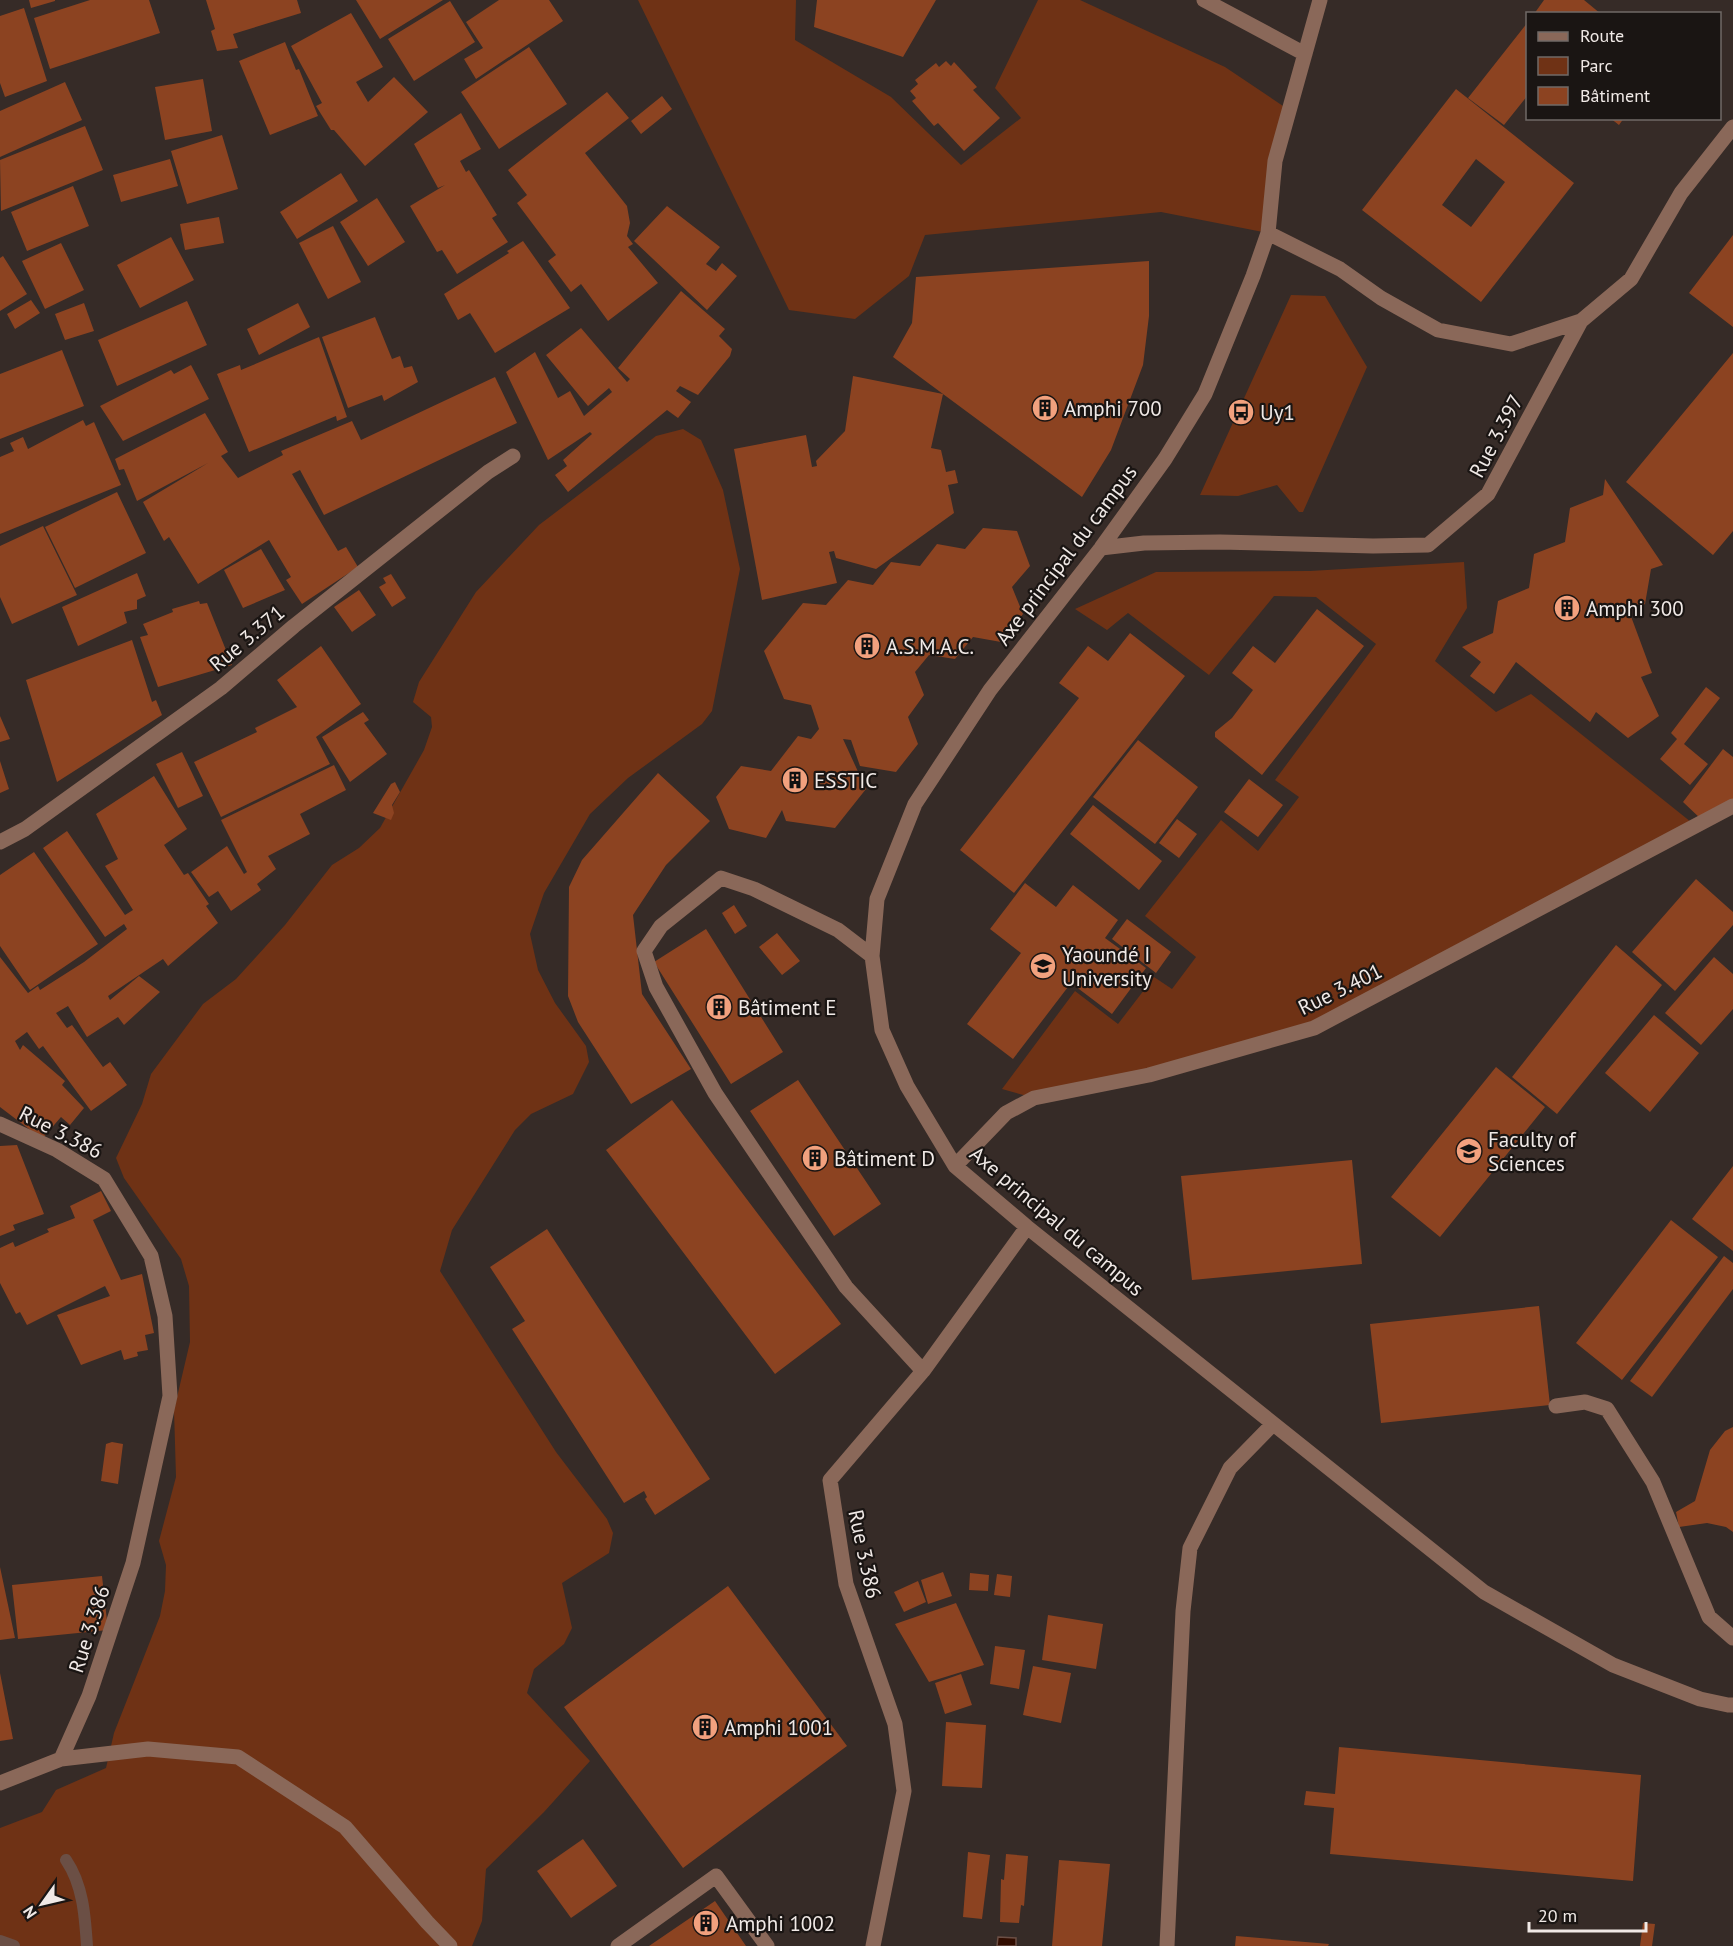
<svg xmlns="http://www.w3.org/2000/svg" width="1733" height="1946" font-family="'PT Sans',sans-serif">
  <rect width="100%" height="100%" fill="#362b27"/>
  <path fill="#6f3215" d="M638,0H796L795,40L891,97L961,165L1021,118L995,88L1038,0H1080L1225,67L1289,110L1268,233L1161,212L925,235L909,276L855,319L789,310Z
    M1291,295L1325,296L1367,367L1303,512H1299L1277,485L1238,496L1200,495Z
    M683,429L701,440L723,490L740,569L712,711L702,724L628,778L590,814L544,893L530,934L538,970L555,1003L586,1046L589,1062L573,1094L531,1114L515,1130L452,1230L440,1271L556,1452L607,1519L613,1533L609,1553L562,1583L572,1628L564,1644L534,1669L527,1693L590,1761L544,1812L486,1869L482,1921L472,1946H0V1828L42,1812L56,1790L106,1768L114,1733L160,1616L165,1591L166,1565L159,1541L176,1477L174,1410L190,1342L189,1286L181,1259L124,1178L116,1158L142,1104L151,1074L203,1004L236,979L285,925L332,865L359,848L380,828L424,750L432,727L431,717L413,702L419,682L476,592L539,525L656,436Z
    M1464,562L1467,608L1435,661L1496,712L1531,694L1696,826L1314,1028L1034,1098L1002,1089L1075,991L1118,1024L1154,977L1172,989L1196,957L1145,916L1221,820L1258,851L1299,797L1275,780L1376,644L1316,597L1274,596L1209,675L1128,613L1107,630L1075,609L1156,572L1310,571Z"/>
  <path fill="#320d00" stroke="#6b4f45" stroke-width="1.5" d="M998,1937L1016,1938V1946H997Z"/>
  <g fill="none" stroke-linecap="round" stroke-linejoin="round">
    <path stroke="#6b4f45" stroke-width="12" d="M66,1860C83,1885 85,1916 87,1946
      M0,1941L14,1946"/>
  </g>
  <path fill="#8c4321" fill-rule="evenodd" d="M29,0H55V1L31,8Z
    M90,0H149L160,33L50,69L34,18Z
    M206,0H297L301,13L233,34L238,48L217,51L211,31L215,29Z
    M356,0H443L380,39Z
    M499,0H549L563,21L476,79L464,59L483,48L466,22Z
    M817,0H936L903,57L814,27Z
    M1544,0H1584L1601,14H1534Z
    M450,1L475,42L414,81L388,39Z
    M24,8L47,81L5,97L0,83V16Z
    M351,13L383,67L356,82L368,102L394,77L428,112L365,166L334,130H331L316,106L322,103L291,46Z
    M1528,22V95L1504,125L1468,98Z
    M285,42L296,70L299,69L318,116L270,135L239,61Z
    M529,47L567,104L499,149L461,92Z
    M946,61L951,66L954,62L977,87L973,90L1000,118L964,151L938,123L934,126L912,101L916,98L910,91L918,84L915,80L936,63L939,67Z
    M203,79L212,131L165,140L155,87Z
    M65,82L82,120L0,157V111Z
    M1456,89L1574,183L1481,302L1362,210ZM1476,159L1505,182L1471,227L1442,205Z
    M607,92L629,118L585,153L627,206L630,223L627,236L633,244L628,247L658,283L608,321L581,284L571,292L548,261L556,255L517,203L527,195L508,170Z
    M662,96L672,109L641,134L631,121Z
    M461,113L481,149L460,161L466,172L469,170L497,215L492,218L508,242L457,274L442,250L437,252L410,206L445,185L438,188L414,144Z
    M1610,118H1624L1619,125Z
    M85,126L103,170L1,211L0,160Z
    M222,135L238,189L187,204L171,151Z
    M170,159L178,186L121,202L113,175Z
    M341,173L358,201L297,239L280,212Z
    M73,186L89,226L27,251L11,212Z
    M377,198L405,242L368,266L340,222Z
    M667,206L720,247L706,264L716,271L722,263L737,276L707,310L634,241Z
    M219,217L224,243L185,250L180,224Z
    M333,226L361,282L328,299L299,243Z
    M1733,235V327L1689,293Z
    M171,237L194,280L140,308L117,265Z
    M523,241L570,308L495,353L470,313L458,320L444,294L509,253L507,251Z
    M61,243L84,290L45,309L22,261Z
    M3,256L27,294L0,311V258Z
    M1149,261V316L1143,365L1111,450L1082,497L893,357L912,323L916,277Z
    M681,291L725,329L719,336L732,349L730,356L698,395L680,386L676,391L691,402L678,418L667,410L568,492L555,475L567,466L563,460L592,434L590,432L548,460L506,372L535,352L558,398L570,391L584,416L612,392L609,388L588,406L546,355L581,328L627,382L630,379L618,368Z
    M31,300L40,313L15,329L7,314Z
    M187,301L207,345L117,386L98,340Z
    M84,303L94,331L65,340L55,314Z
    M298,303L310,327L259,355L247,329Z
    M375,317L392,359L400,356L404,368L412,366L418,382L384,401L382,395L348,408L322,337Z
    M319,337L347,417L337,421L336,416L249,452L217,374L240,365L241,370Z
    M62,350L84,406L0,439V374Z
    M1733,353V531L1713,555L1626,482Z
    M191,365L209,399L123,441L100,406L171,370L174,374Z
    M853,376L943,394L931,448L941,450L946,472L955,470L958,483L948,485L954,513L876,569L836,558L834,551L829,552L837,583L762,600L734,449L806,435L812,467L817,466L816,461L845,431Z
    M495,377L517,423L324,515L300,470L292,474L338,551L346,547L358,567L302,604L286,580L291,577L269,540L198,584L169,537L164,541L143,502L208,463L137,501L124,469L119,470L115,459L205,413L228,452L221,456L238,478L283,455L281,451L352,421L361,440Z
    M83,420L86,426L94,422L121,485L0,534V457L14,451L10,443L23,437L28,449Z
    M1605,479L1663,565L1651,569L1645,604L1629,611L1652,673L1641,677L1659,716L1628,738L1596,712L1590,722L1516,662L1494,694L1470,676L1481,662L1462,647L1493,633L1498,601L1529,588L1534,554L1565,542L1570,508L1603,495Z
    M117,492L146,553L75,588L45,527Z
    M43,526L77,595L12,624L0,597V546Z
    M983,528L1017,531L1030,566L1012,587L1023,614L1001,642L973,637L955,659L929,655L915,672L924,695L908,717L918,744L896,772L860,766L851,740L843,739L866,789L835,828L786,821L782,810L766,838L729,829L716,797L741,766L771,771L798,736L811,739L819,729L811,705L784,699L764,651L803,603L826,605L848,580L873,585L891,562L920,566L937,544L965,549Z
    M261,549L285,590L243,608L224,570Z
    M137,573L146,596L137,600V609L124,612L127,623L78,646L62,607Z
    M391,574L406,598L392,607L379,587L386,583L383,578Z
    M359,590L376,615L352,632L334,607Z
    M199,601L200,604L207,603L232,665L158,687L140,637L148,635L143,624L173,612L172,609Z
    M1317,609L1364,646L1262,775L1215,737V732L1232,718L1253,690L1232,673L1253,646L1275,663Z
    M1130,633L1185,676L1014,893L960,850L1079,698L1059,683L1088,646L1108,661Z
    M132,640L152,702L156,700L162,715L57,782L26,680Z
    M321,646L361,704L316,737L330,764L221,817L194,762L257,732L255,728L297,707L277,680Z
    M1706,687L1720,698L1684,744L1708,764L1690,785L1660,759L1677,739L1671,733Z
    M363,712L369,720L364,723L387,754L350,782L322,737Z
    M0,716L10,739L0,742Z
    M1138,740L1198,787L1155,844L1093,797Z
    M1723,749L1733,757V803L1702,820L1683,802Z
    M182,752L203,796L178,808L156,764Z
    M0,761L9,789L0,793Z
    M334,765L346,790L300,814L310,834L268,856L276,869L257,884L261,890L231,911L218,891L209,897L191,872L227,846L244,874L247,872L221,820Z
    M658,773L710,821L666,865L633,915L642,994L691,1069L631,1104L578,1022L568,996L569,887L582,860Z
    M154,776L187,829L164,845L184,875L188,873L209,904L206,906L218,923L168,966L163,959L108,996L110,1000L139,976L160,992L124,1025L118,1017L87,1037L68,1006L56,1013L67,1028L72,1025L103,1067L110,1062L127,1085L91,1111L43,1046L39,1049L27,1032L15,1041L20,1050L23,1045L65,1081L62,1085L84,1108L70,1125L61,1117L42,1139L0,1107V957L28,993L38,986L40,990L84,962L127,929L124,924L105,937L43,848L67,831L125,915L133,910L105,866L118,859L96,814Z
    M1249,779L1283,805L1258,837L1224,812Z
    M395,782L400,792L392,805L394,813L391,820L373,813L391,784Z
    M1093,805L1162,861L1139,890L1070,834Z
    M1177,819L1197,834L1179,858L1159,843Z
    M34,852L98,944L30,990L0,946V875Z
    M1696,879L1733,912V925L1675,991L1632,952Z
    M1025,883L1056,907L1073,885L1118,920L1105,938L1146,968L1112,1014L1071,983L1013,1059L967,1024L1021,953L990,929Z
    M734,905L747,926L735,934L722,913Z
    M1127,919L1171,952L1156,973L1112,939Z
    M706,929L783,1052L731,1084L654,962Z
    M777,933L800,961L782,975L759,947Z
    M1616,945L1662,985L1557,1114L1512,1077Z
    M1714,957L1733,974V1009L1701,1045L1665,1013Z
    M1654,1015L1699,1053L1650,1112L1605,1073Z
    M1496,1067L1545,1107L1440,1237L1391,1197Z
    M798,1080L881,1204L834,1236L750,1111Z
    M672,1100L841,1324L775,1374L606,1150Z
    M17,1145L44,1214L13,1225L15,1230L0,1236V1146Z
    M1352,1160L1362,1264L1192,1280L1181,1176Z
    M1733,1166V1251L1692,1219Z
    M101,1191L111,1211L93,1220L121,1280L142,1274L154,1333L145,1335L148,1350L137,1352L138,1356L124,1360L121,1350L81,1365L57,1315L110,1296L105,1286L27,1325L20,1312L16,1314L0,1283V1248L13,1242L15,1247L49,1232L47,1229L75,1218L70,1206Z
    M1671,1220L1718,1257L1622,1380L1576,1343Z
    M547,1229L710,1479L655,1515L645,1499L647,1497L644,1491L624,1503L512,1329L525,1321L490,1267Z
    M1724,1256L1733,1263V1289L1652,1397L1630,1381Z
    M1539,1306L1550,1405L1381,1423L1370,1324Z
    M1733,1427V1532L1726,1527L1707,1523L1679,1527L1676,1512L1695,1501L1710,1450L1725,1431Z
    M112,1442L123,1444L118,1484L101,1481L106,1444Z
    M0,1567L15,1638L0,1640Z
    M943,1572L952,1596L928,1604L921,1580Z
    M970,1573L989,1575L988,1591L969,1590Z
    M997,1574L1012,1576L1010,1597L994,1595Z
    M102,1576L108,1630L18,1639L12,1585Z
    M918,1581L926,1602L904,1612L894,1592Z
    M728,1586L847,1746L683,1868L564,1707Z
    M956,1603L984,1665L929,1682L895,1624Z
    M1048,1615L1103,1624L1096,1669L1042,1660Z
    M995,1646L1025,1650L1019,1689L990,1684Z
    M1033,1666L1071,1673L1061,1723L1023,1715Z
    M0,1673L13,1739L0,1741Z
    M961,1674L972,1705L945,1714L935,1683Z
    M946,1722L986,1725L982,1788L942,1786Z
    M1339,1747L1641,1775L1633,1881L1330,1854L1334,1808L1304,1805L1306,1791L1335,1794Z
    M583,1839L617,1886L571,1918L537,1871Z
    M968,1852L990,1855L982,1919L963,1917Z
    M1006,1854L1028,1856L1024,1906L1021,1905L1019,1923L1000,1922L1001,1879L1004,1880Z
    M1059,1860L1110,1864L1102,1946H1052Z
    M715,1901L746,1946H649Z
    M1643,1923L1655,1924L1652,1946H1640Z
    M1236,1936L1329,1944L1328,1946H1235Z"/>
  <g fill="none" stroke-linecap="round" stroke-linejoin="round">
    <path stroke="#8a6859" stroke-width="15" d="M1204,0L1305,54
      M1320,0L1275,161L1268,233L1253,276L1205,394L1165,459L1101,548L990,690L915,804L877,899L872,956L882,1030L907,1086L955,1166L1027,1227L1484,1592L1613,1665L1700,1699L1728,1705H1733
      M1268,233L1340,269L1381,298L1438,330L1511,344L1581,321
      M1101,548L1144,543L1220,542L1373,546L1428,545L1488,494L1581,321L1631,279L1681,193L1733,127
      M0,842L25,829L221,688L294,626L488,472L513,456
      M872,956L838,930L754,889L721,878L661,926L644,951L656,987L715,1093L846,1287L923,1371
      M0,1124L57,1150L104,1179L151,1256L165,1316L170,1396L133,1563L89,1696L61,1759L148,1749L238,1757L345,1827L427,1922L450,1946
      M955,1166L1006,1113L1034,1098L1149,1075L1314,1028L1733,806
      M1556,1406L1585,1402L1607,1409L1653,1482L1709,1617L1733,1638
      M0,1783L61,1759
      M618,1946L716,1876L767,1946
      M873,1946L904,1791L895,1724L846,1584L830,1480L923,1371L1027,1227
      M1167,1946L1183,1611L1190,1548L1230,1468L1273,1424"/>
  </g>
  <defs>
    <symbol id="building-disc" viewBox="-11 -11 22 22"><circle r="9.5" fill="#f2a17e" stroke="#1a1513"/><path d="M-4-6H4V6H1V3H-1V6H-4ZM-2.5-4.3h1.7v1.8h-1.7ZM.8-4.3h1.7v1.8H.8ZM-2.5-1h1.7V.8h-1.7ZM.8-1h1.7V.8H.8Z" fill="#111"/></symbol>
    <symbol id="bus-disc" viewBox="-11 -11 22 22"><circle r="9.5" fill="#f2a17e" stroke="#1a1513"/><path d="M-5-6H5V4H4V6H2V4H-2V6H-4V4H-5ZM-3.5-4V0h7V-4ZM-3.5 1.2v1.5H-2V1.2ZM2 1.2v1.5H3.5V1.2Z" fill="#111"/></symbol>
    <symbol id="university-disc" viewBox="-11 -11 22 22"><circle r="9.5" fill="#f2a17e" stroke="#1a1513"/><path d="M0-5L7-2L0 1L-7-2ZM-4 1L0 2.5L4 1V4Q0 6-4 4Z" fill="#111"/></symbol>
  </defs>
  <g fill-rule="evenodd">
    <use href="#building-disc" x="1030" y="393" width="30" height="30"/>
    <use href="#bus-disc" x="1226" y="397" width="30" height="30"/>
    <use href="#building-disc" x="1552" y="593" width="30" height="30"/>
    <use href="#building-disc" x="852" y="631" width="30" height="30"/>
    <use href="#building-disc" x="780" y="765" width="30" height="30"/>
    <use href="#university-disc" x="1028" y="951" width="30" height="30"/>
    <use href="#building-disc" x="704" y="992" width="30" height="30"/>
    <use href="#university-disc" x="1454" y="1136" width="30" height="30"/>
    <use href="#building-disc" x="800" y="1143" width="30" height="30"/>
    <use href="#building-disc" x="690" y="1712" width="30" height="30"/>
    <use href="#building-disc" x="691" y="1908" width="30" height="30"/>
  </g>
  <g text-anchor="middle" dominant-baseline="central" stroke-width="4.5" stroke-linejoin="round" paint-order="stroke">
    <g font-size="21" fill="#f0e9e6" stroke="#1a1513" text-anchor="start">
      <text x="1064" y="408">Amphi 700</text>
      <text x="1260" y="412">Uy1</text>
      <text x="1586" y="608">Amphi 300</text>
      <text x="886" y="646">A.S.M.A.C.</text>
      <text x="814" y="780">ESSTIC</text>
      <text x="1062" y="954">Yaoundé I<tspan x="1062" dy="24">University</tspan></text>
      <text x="738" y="1007">Bâtiment E</text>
      <text x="1488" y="1139">Faculty of<tspan x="1488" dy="24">Sciences</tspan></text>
      <text x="834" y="1158">Bâtiment D</text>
      <text x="724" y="1727">Amphi 1001</text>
      <text x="726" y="1923">Amphi 1002</text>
    </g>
    <g font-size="21" fill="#f0e9e6" stroke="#1a1513">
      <text transform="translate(1496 436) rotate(-62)">Rue 3.397</text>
      <text transform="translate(1066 555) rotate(-53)">Axe principal du campus</text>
      <text transform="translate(247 638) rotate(-40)">Rue 3.371</text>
      <text transform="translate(1340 989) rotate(-26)">Rue 3.401</text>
      <text transform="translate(61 1132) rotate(27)">Rue 3.386</text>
      <text transform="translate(1057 1221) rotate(40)">Axe principal du campus</text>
      <text transform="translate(865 1554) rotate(78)">Rue 3.386</text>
      <text transform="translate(89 1629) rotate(-72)">Rue 3.386</text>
    </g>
  </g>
  <rect x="1526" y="12" width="195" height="108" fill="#1a1513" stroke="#706a67" stroke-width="1.5"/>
  <rect x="1538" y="32" width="30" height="9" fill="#8a6859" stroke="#706a67" stroke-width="1.5"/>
  <text x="1580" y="42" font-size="18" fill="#f0e9e6">Route</text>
  <rect x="1538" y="57" width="30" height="18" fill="#6f3215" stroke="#706a67" stroke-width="1.5"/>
  <text x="1580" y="72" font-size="18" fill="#f0e9e6">Parc</text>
  <rect x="1538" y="87" width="30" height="18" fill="#8c4321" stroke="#706a67" stroke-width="1.5"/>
  <text x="1580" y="102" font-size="18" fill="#f0e9e6">Bâtiment</text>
  <g transform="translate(42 1904) rotate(236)" stroke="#1a1513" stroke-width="4.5" paint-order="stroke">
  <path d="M0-4.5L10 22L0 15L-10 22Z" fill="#f0e9e6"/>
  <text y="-9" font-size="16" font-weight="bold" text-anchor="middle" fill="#f0e9e6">N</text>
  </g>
  <path d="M1529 1922v9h117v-9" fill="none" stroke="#f0e9e6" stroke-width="3"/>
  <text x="1538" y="1922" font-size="18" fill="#f0e9e6" stroke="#1a1513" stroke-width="4.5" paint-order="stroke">20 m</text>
</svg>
